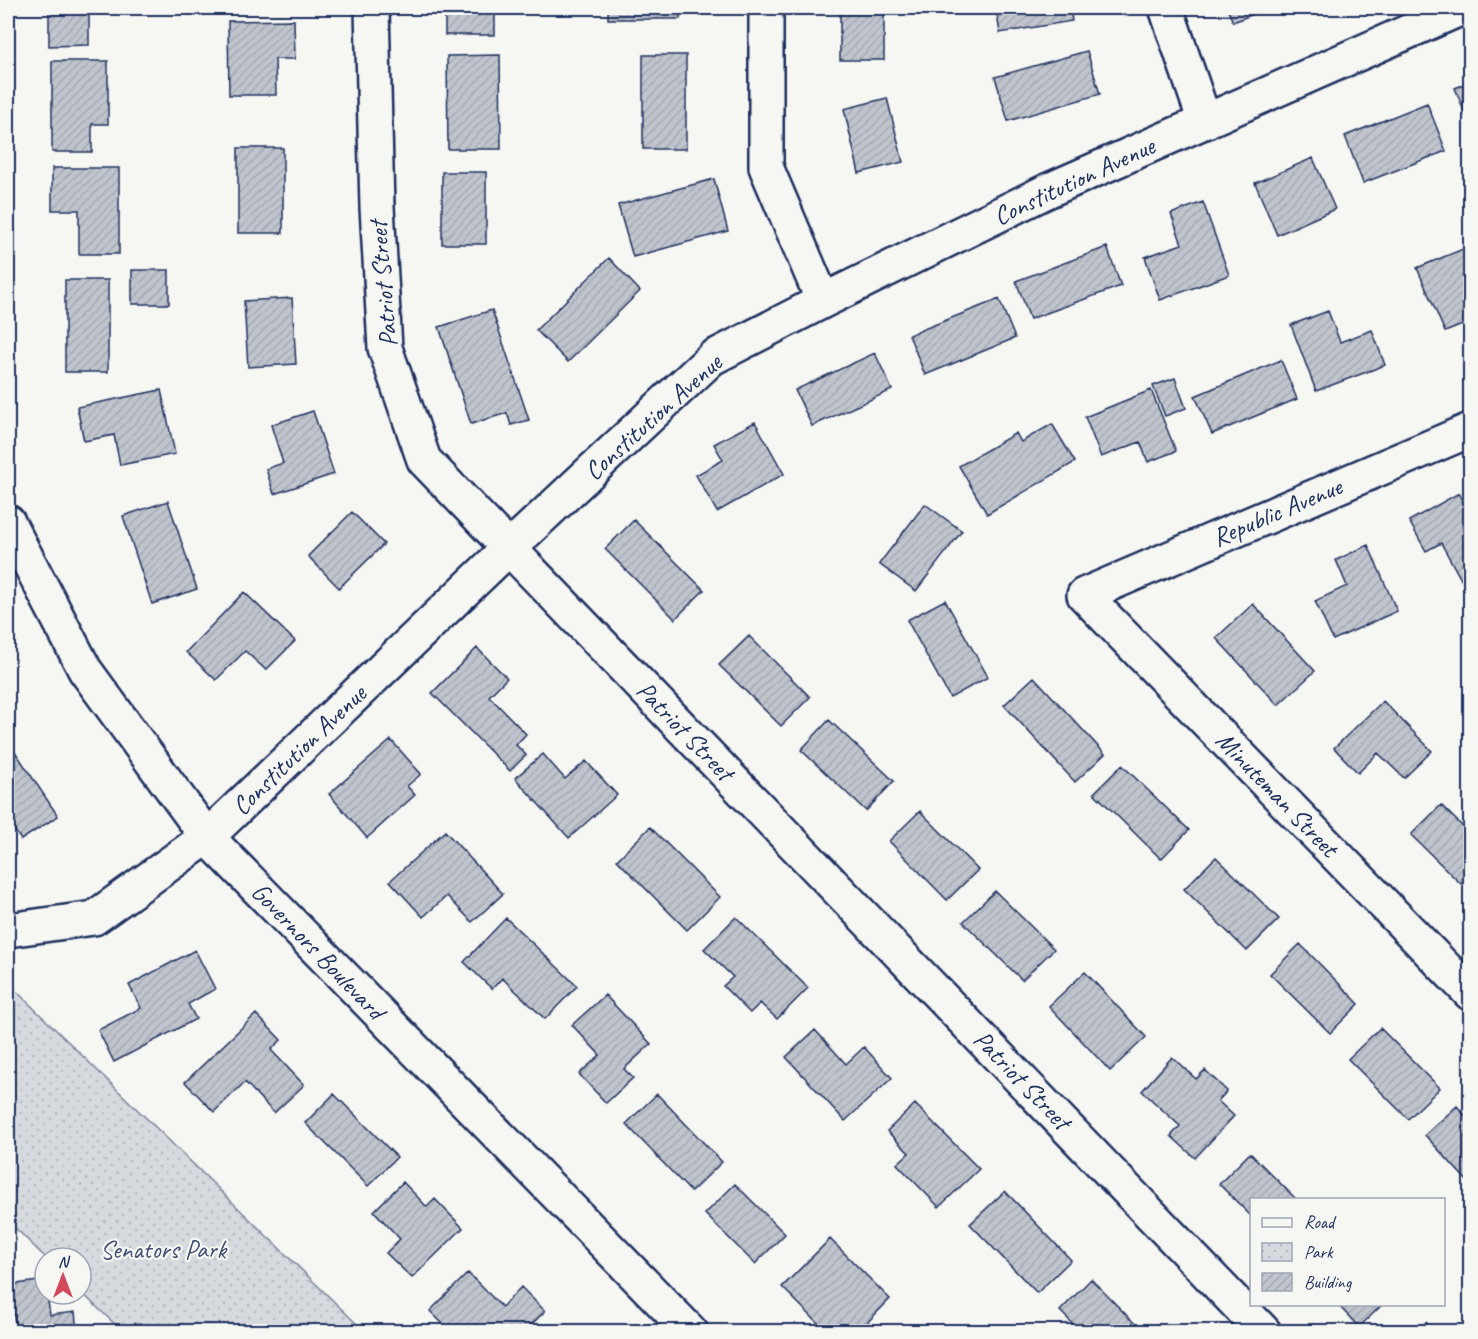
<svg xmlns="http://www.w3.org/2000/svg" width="1478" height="1339" font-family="Caveat,sans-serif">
  <defs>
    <pattern id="park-dots" width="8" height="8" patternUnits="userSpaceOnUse" patternTransform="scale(1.5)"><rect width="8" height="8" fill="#d6d9dd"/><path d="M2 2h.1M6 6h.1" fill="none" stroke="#b7bbc0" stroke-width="1.8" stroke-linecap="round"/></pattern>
    <pattern id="building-hatch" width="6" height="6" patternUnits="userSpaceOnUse" patternTransform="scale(1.5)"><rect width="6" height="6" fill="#c0c4cd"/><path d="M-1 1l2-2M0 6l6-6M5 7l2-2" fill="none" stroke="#a4a9b2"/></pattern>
  </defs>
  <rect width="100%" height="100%" fill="#f6f6f2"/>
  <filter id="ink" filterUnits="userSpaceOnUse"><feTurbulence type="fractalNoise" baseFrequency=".0167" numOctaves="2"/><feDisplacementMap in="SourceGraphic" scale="12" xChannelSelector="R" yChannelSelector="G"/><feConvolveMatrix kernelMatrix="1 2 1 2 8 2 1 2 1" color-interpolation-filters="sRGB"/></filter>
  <g filter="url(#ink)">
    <path fill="url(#park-dots)" stroke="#78849e" stroke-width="1.5" d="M11,986L364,1331H122L81,1292V1258H46L8,1221V989Z"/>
    <path fill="url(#building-hatch)" stroke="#1b2f5e" stroke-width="1.5" d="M49,8H89V45L49,46Z
      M445,8H495V35H445Z
      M608,8H680V19H608Z
      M840,8H884V60H840Z
      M996,8H1070L1072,21L1000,33Z
      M1227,8H1269L1233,22Z
      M294,20L295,59H275L276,95H229L228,21Z
      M1087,51L1100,94L1008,121L995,77Z
      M500,55L501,149H448L447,56Z
      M643,55H686V149H643Z
      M52,61H108V124H92V152H52Z
      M1470,82V126L1455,88Z
      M887,98L903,162L859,173L844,109Z
      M1427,103L1446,151L1363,183L1345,136Z
      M238,148H283V233H238Z
      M1313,158L1335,209L1277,235L1255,183Z
      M52,168H119V254H79V210H52Z
      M442,172H486V244H442Z
      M714,179L728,231L633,257L618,205Z
      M1203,202L1229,275L1160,300L1145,257L1182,244L1171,214Z
      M1470,246V322L1445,332L1417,268Z
      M1107,247L1121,286L1030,319L1016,281Z
      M609,258L640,291L568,362L536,330Z
      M132,270H169V304H132Z
      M65,280H108V372H65Z
      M292,298L296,364L248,367L244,301Z
      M999,299L1015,338L925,375L909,335Z
      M492,310L529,420L511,425L507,413L471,424L439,327Z
      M1328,311L1340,342L1372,330L1385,365L1316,391L1291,325Z
      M875,353L892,390L812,426L795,390Z
      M1281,360L1297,399L1212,434L1195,396Z
      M1175,378L1186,408L1165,416L1153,386Z
      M161,390L175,454L120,465L114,435L84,441L77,407Z
      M1151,390L1176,451L1148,462L1140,442L1101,457L1085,417Z
      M313,411L334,474L274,494L266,469L283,463L271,425Z
      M755,422L784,474L717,512L696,475L723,460L714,444Z
      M1052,424L1075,462L987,514L959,466L1016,433L1021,442Z
      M1459,493L1470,514V591L1468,592L1441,543L1426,551L1409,521Z
      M168,501L197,589L152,604L123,516Z
      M925,504L962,531L916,591L879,564Z
      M352,512L384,544L339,588L308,556Z
      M634,520L704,590L675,619L605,549Z
      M1368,545L1397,611L1333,640L1315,601L1347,586L1336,560Z
      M244,592L295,641L266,670L245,651L216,680L186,652Z
      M945,600L988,677L950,698L907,620Z
      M1253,604L1315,671L1278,705L1216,638Z
      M749,636L810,697L781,726L719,665Z
      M477,648L507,678L489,696L526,734L516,745L526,755L510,771L432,693Z
      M1034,677L1105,754L1075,782L1004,705Z
      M1383,701L1432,751L1404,778L1378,753L1358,773L1334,748Z
      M829,720L894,781L866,811L801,750Z
      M391,740L421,774L407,786L415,795L367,838L329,794Z
      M16,753L58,816L21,840L8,820V759Z
      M543,754L565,779L586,761L617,795L569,838L515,778Z
      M1122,765L1189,830L1161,859L1094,793Z
      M1441,805L1470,834V874L1461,884L1411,835Z
      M920,811L978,870L947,900L889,841Z
      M650,827L720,897L687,930L617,860Z
      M445,831L503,894L472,922L447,896L423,917L390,881Z
      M1216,857L1279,919L1247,951L1184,889Z
      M995,891L1054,949L1022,980L963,922Z
      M736,917L808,988L777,1019L760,1003L750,1013L723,986L733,977L704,949Z
      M506,918L577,986L545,1019L502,978L492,989L464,962Z
      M1300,944L1359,1004L1330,1033L1270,974Z
      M195,950L215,989L188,1004L196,1019L114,1062L98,1030L141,1008L129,985Z
      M1085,972L1146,1037L1110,1071L1049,1006Z
      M605,995L651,1044L624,1069L633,1078L606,1103L579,1074L600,1055L572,1025Z
      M256,1014L281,1040L271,1050L304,1085L274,1113L245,1082L214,1112L185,1082Z
      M1380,1028L1440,1088L1408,1119L1348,1059Z
      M815,1030L846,1064L864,1047L892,1078L845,1121L786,1057Z
      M1172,1057L1196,1079L1205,1070L1227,1091L1218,1101L1234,1116L1195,1158L1171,1136L1180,1126L1142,1091Z
      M334,1094L397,1157L368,1186L305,1123Z
      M657,1094L722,1162L691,1192L626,1124Z
      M915,1104L979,1169L939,1207L897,1164L909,1153L887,1131Z
      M1457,1106L1470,1121V1184L1425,1135Z
      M1250,1153L1297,1200H1252V1217L1219,1184Z
      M403,1182L427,1207L435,1199L463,1228L412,1278L386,1253L400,1239L374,1211Z
      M735,1184L785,1234L755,1264L705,1214Z
      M1005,1191L1071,1260L1037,1293L970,1224Z
      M830,1239L890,1299L858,1332H827L782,1287Z
      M468,1273L502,1307L521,1287L545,1311L524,1332H451L430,1311Z
      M1091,1279L1143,1332H1081L1060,1311Z
      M45,1280V1294H47L50,1315L75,1312L77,1332H16L10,1285Z
      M1337,1304H1383L1359,1327Z
      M1426,1322L1433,1332H1414Z"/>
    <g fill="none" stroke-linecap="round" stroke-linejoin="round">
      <defs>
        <path id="street" d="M372,8L377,207L385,348L424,460L1264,1332
          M766,8V167L823,301
          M1166,8L1205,122
          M1470,430L1084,595L1470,993
          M8,930L94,918L207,837L509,548L712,358L823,301L1047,191L1462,8"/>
        <path id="secondary" d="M8,522L85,670L207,837L691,1332"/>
      </defs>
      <use href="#street" stroke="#1b2f5e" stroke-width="38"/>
      <use href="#secondary" stroke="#1b2f5e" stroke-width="38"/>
      <use href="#street" stroke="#f6f6f2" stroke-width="33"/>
      <use href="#secondary" stroke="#f6f6f2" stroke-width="33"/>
    </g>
  </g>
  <g text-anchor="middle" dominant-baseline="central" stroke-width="4.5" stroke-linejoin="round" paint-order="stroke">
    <g font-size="26" fill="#1b2f5e" stroke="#f6f6f2">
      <text transform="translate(1074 181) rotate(-25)">Constitution Avenue</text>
      <text transform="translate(383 284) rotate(-95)">Patriot Street</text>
      <text transform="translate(653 417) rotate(-42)">Constitution Avenue</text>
      <text transform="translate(1277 512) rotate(-23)">Republic Avenue</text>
      <text transform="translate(685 731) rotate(46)">Patriot Street</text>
      <text transform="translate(299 750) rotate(-44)">Constitution Avenue</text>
      <text transform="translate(1277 794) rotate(46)">Minuteman Street</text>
      <text transform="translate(318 951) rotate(46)">Governors Boulevard</text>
      <text transform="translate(1022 1080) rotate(46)">Patriot Street</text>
    </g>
    <g font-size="26" fill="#405177" stroke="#f6f6f2">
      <text x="163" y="1249">Senators Park</text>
    </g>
  </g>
  <rect width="1478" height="1339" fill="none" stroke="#f6f6f2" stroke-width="30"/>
  <rect x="15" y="15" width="1448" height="1309" fill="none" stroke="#1b2f5e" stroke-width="2" filter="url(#ink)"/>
  <rect x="1250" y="1198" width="195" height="108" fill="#f6f6f2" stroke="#9ea6b7" stroke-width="1.5"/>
  <rect x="1262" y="1218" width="30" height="9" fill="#f6f6f2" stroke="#9ea6b7" stroke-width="1.5"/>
  <text x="1304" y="1228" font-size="18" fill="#1b2f5e">Road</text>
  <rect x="1262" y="1243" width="30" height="18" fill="url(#park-dots)" stroke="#9ea6b7" stroke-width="1.5"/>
  <text x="1304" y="1258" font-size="18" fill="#1b2f5e">Park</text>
  <rect x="1262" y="1273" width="30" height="18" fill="url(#building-hatch)" stroke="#9ea6b7" stroke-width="1.5"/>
  <text x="1304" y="1288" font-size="18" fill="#1b2f5e">Building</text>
  <g transform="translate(63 1276)"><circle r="28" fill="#f6f6f2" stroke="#9ea6b7" stroke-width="1.5"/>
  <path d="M0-4.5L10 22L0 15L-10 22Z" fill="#d1495b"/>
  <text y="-9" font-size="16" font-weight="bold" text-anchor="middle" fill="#1b2f5e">N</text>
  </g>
</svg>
